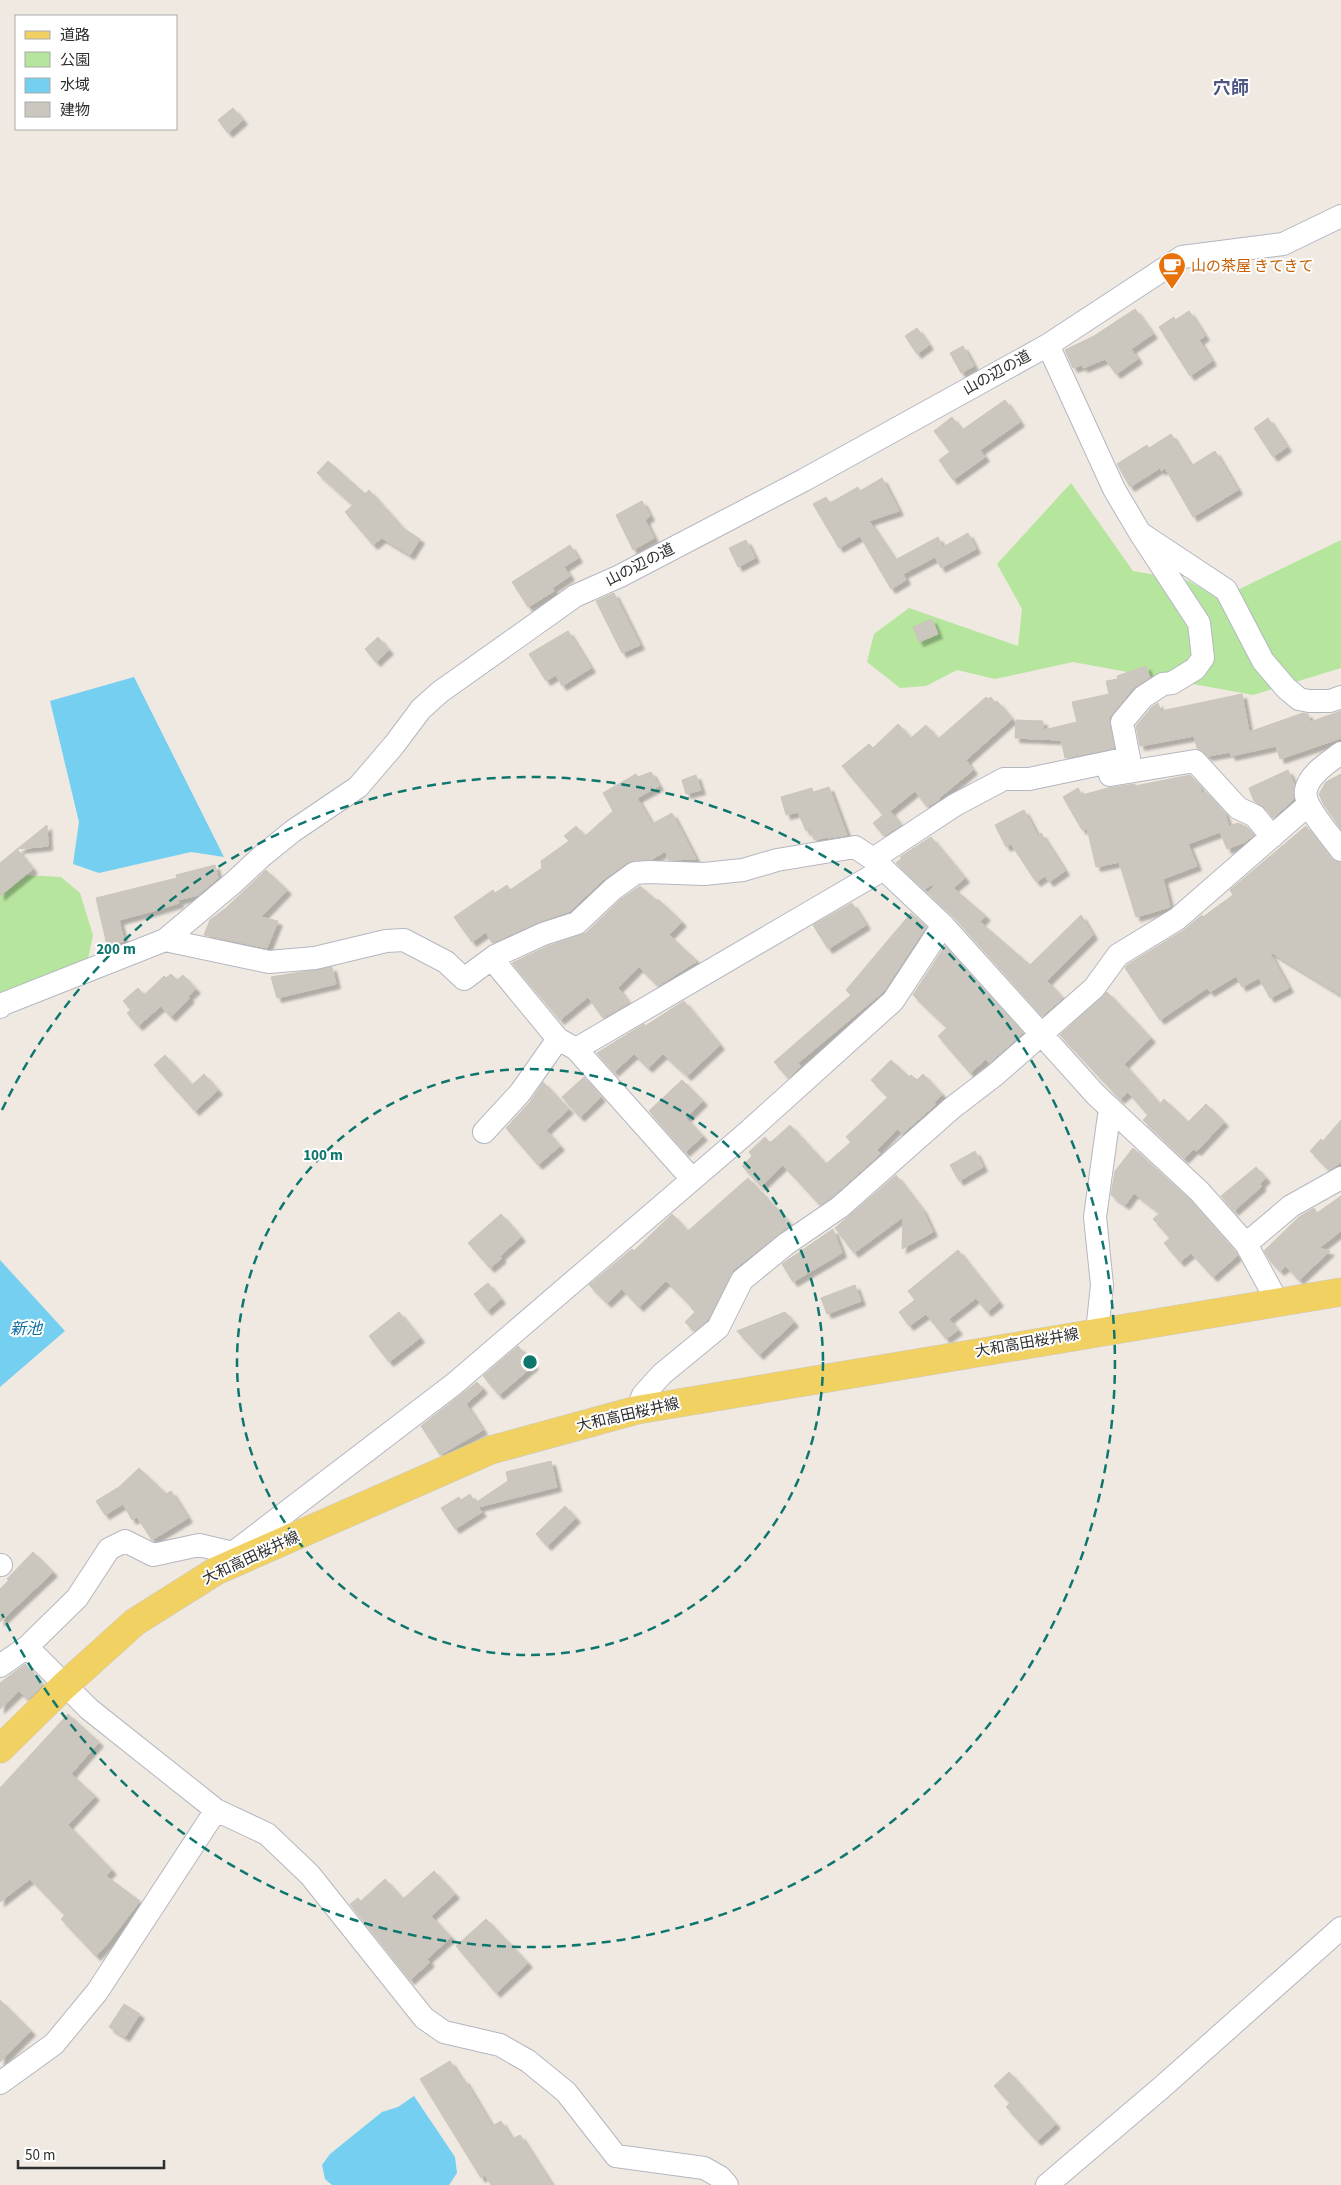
<svg xmlns="http://www.w3.org/2000/svg" width="1341" height="2185" font-family="'Source Sans 3','Noto Sans JP',sans-serif">
  <defs>
    <filter id="shadow"><feDropShadow dx="4.5" dy="4.5" stdDeviation="1" flood-color="#0004"/></filter>
  </defs>
  <rect width="100%" height="100%" fill="#efe9e1"/>
  <path fill="#b6e59e" d="M1071,483L1133,571L1189,581L1219,599L1341,540V668L1253,695L1073,662L995,679L957,670L926,686L900,688L867,662L874,634L909,608L1018,646L1022,609L997,564Z
    M7,874L61,877L80,893L93,935L88,959L0,996V875Z"/>
  <path fill="#75cff0" d="M134,677L224,857L191,852L99,873L73,864L79,822L50,701Z
    M0,1260L65,1331L0,1387Z
    M414,2096L455,2157L457,2173L449,2185H332L325,2179L322,2165L330,2154L382,2112L398,2107Z"/>
  <path fill="#cbc7bf" stroke="#cbc5ba" filter="url(#shadow)" d="M233,108L243,120L228,133L218,120Z
    M1135,309L1153,334L1131,349L1138,359L1116,374L1105,359L1083,368L1082,365L1073,368L1065,350L1094,336Z
    M1189,311L1205,336L1199,340L1212,361L1190,376L1159,327L1174,317L1175,320Z
    M917,328L929,345L917,354L905,336Z
    M963,346L974,366L961,373L950,353Z
    M1005,400L1020,422L980,450L985,457L953,480L939,460L950,452L934,431L952,417L962,430Z
    M1268,418L1287,447L1273,457L1254,428Z
    M1171,434L1191,466L1215,451L1238,490L1193,517L1165,468L1161,471L1160,468L1130,487L1117,464L1147,445L1149,448Z
    M328,461L365,494L369,490L403,528L420,539L410,555L382,538L373,545L345,512L353,505L317,473Z
    M882,478L899,511L869,521L895,560L938,537L943,547L968,533L976,549L941,568L935,557L903,574L906,580L891,589L860,536L839,548L813,504L826,497L830,503L858,487L860,491Z
    M642,501L650,516L645,520L654,538L633,550L616,515Z
    M746,540L755,558L738,567L729,548Z
    M570,545L578,558L564,567L570,576L552,588L554,591L528,607L512,582Z
    M614,593L640,645L622,653L596,601Z
    M932,619L938,634L919,642L913,627Z
    M568,631L591,668L562,686L556,675L546,681L529,654Z
    M378,637L389,650L376,662L365,649Z
    M1146,666L1150,677L1133,688L1109,718L1114,748L1065,758L1061,740L1015,738L1016,720L1043,721V730L1077,722L1072,702L1109,694L1106,681L1118,679L1117,676Z
    M1242,694L1249,732L1303,713L1308,714L1310,722L1341,711V738L1280,759L1276,746L1231,756L1230,752L1208,756L1197,748L1194,736L1140,746L1136,726L1152,707L1158,703L1161,711Z
    M986,697L988,699L991,697L995,703L997,701L1012,719L966,760L973,770L939,798L940,799L927,807L915,791L890,811L901,825L884,836L873,823L883,815L842,766L869,744L873,748L898,724L911,738L926,725L938,739Z
    M1288,770L1294,784L1293,800L1273,818L1265,807L1254,801L1249,788Z
    M651,772L659,786L637,798L652,824L672,813L696,859L668,860L666,851L652,859L628,862L604,879L570,911L538,922L492,943L486,932L472,942L454,917L493,890L495,893L507,885L510,890L542,868L541,861L569,841L564,836L576,826L585,836L613,811L603,793L636,774L638,777Z
    M1341,774V829L1324,805L1319,794L1326,782Z
    M696,775L701,790L686,794L682,780Z
    M1190,775L1199,785L1202,793L1206,792L1224,812L1229,826L1238,823L1247,827L1254,835L1245,842L1227,849L1220,832L1188,844L1197,866L1163,879L1170,907L1136,917L1119,862L1096,867L1087,828L1082,830L1063,797L1078,788L1082,795L1108,788L1135,784V786Z
    M829,787L847,835L828,838V837L814,840L810,829L806,831L798,812L786,815L781,797L812,788L813,792Z
    M1024,810L1038,836L1041,833L1065,871L1049,882L1045,876L1036,882L1011,844L1006,847L995,825Z
    M47,825L48,846L17,849Z
    M1306,826L1330,858L1341,863V995L1269,951L1289,988L1270,998L1259,978L1242,987L1236,976L1210,992L1207,988L1160,1020L1125,968L1127,965L1184,930L1202,915L1203,917L1233,895L1230,890Z
    M931,837L965,878L953,888L986,916L980,922L1030,965L1081,915L1093,935L1047,981L1063,998L1042,1016L953,916L928,893L937,882L924,889L896,863L902,858L900,857Z
    M17,849L33,869L0,896V863Z
    M215,865L218,878L198,895L178,900L179,903L153,911L119,920L124,941L107,945L96,898L177,878L176,875Z
    M266,870L287,890L261,917L278,921L267,948L204,935L210,920L226,908Z
    M640,886L657,901L658,899L682,922L669,935L697,961L658,986L639,967L618,988L629,1003L603,1018L588,997L560,1020L512,963L548,946L586,933L621,899Z
    M852,903L866,925L828,949L813,925Z
    M911,913L926,927L883,992L798,1063L801,1066L788,1078L774,1062L851,995L846,990Z
    M945,946L1023,1033L989,1063L986,1059L970,1073L938,1036L947,1028L913,995Z
    M332,967L336,984L277,998L271,977Z
    M171,974L177,980L183,975L196,989L188,996L190,998L171,1017L161,1006L138,1026L127,1013L131,1010L123,1001L138,988L144,995L164,976L166,978Z
    M1107,992L1151,1038L1124,1064L1160,1104L1164,1099L1188,1122L1206,1104L1224,1122L1197,1151L1194,1149L1184,1159L1143,1120L1148,1115L1128,1092L1120,1099L1060,1035Z
    M684,1001L720,1045L687,1076L663,1054L648,1068L634,1054L614,1072L597,1053L644,1024L645,1026Z
    M165,1055L192,1085L204,1074L218,1090L195,1111L154,1065Z
    M891,1060L909,1077L911,1075L917,1080L923,1074L942,1094L934,1103L936,1104L902,1134L897,1129L877,1150L880,1154L832,1197L820,1205L783,1165L761,1186L742,1166L752,1156L749,1152L765,1137L770,1143L790,1125L826,1164L851,1142L846,1137L888,1097L871,1080Z
    M584,1077L601,1097L580,1117L562,1097Z
    M682,1080L703,1101L686,1118L703,1136L685,1152L649,1111Z
    M543,1082L569,1109L546,1130L560,1146L538,1165L506,1128L530,1102Z
    M1341,1120V1162L1329,1170L1310,1151L1321,1139L1323,1141Z
    M1133,1148L1190,1200L1235,1252L1237,1256L1213,1277L1191,1253L1180,1262L1164,1243L1170,1238L1153,1219L1160,1213L1134,1193L1125,1205L1111,1195L1115,1171Z
    M975,1151L983,1167L959,1181L950,1165Z
    M1256,1167L1266,1178L1260,1184L1262,1186L1234,1211L1221,1196Z
    M896,1175L922,1209L933,1232L902,1249L903,1217L854,1253L835,1228Z
    M748,1178L791,1224L733,1270L708,1320L694,1331L685,1322L695,1312L691,1308L692,1307L666,1281L639,1307L622,1289L607,1303L589,1285L632,1249L634,1251L672,1214L688,1231Z
    M1341,1196V1231L1319,1248L1330,1251L1299,1280L1286,1266L1280,1271L1271,1262L1264,1251L1299,1217L1314,1208L1317,1213Z
    M501,1214L521,1237L500,1256L502,1258L490,1268L468,1243Z
    M833,1229L842,1253L793,1282L782,1264Z
    M958,1250L999,1302L987,1312L976,1298L949,1319L958,1330L946,1339L926,1314L909,1326L899,1312L915,1300L908,1291Z
    M488,1283L501,1299L487,1311L474,1294Z
    M855,1285L861,1301L827,1314L821,1298Z
    M399,1312L420,1338L389,1362L369,1336Z
    M785,1312L794,1322L759,1355L737,1331Z
    M518,1346L534,1365L499,1395L483,1376Z
    M477,1382L483,1389L466,1404L483,1430L440,1455L421,1426Z
    M551,1461L557,1487L478,1507L482,1512L455,1529L441,1508L459,1497L461,1500L470,1494L475,1503L508,1481L506,1472Z
    M139,1468L166,1494L171,1491L188,1518L152,1540L137,1517L132,1520L123,1504L105,1515L96,1501L119,1487Z
    M565,1506L576,1518L547,1546L536,1534Z
    M33,1552L53,1572L0,1622V1589L9,1580L7,1579Z
    M25,1664L43,1685L28,1700L19,1691L0,1709V1683Z
    M68,1714L99,1742L71,1774L95,1796L68,1825L112,1870L106,1876L140,1901L108,1943L96,1956L61,1919L65,1915L30,1879L0,1902V1788Z
    M434,1871L455,1894L431,1916L451,1937L427,1959L430,1962L410,1980L350,1904L358,1898L361,1901L385,1879L403,1899Z
    M486,1919L528,1963L496,1993L456,1946Z
    M0,2000L31,2031L0,2062Z
    M124,2004L140,2014L125,2037L109,2027Z
    M450,2061L462,2080L464,2079L492,2126L501,2121L512,2139L520,2135L552,2185H491L485,2175L481,2178L420,2079Z
    M1009,2072L1056,2124L1037,2141L1006,2107L1010,2103L994,2086Z"/>
  <g fill="none" stroke-linecap="round" stroke-linejoin="round">
    <defs>
      <path id="minor" d="M1048,345L1114,489L1140,533L1226,590L1263,661L1286,688L1299,699L1309,701H1330L1341,697
        M1341,753C1329,762 1309,774 1306,790C1302,805 1332,837 1341,850
        M1110,775L1195,761L1238,808L1255,816L1272,837
        M873,859L955,805L1004,779H1029L1129,758L1122,722L1143,697L1163,684L1172,683L1195,669L1203,658L1199,623L1140,533
        M165,940L269,962L315,958L386,941L404,940L446,962L464,979L495,956L543,934L577,923L613,889L635,873L649,872L704,874L743,870L777,860L855,847L873,859L943,925L1096,1095L1199,1191L1246,1244L1278,1303
        M492,959L558,1039L576,1049L692,1179
        M0,1007L3,1004L165,940L233,883L262,856L293,831L358,787L394,745L421,709L440,692L575,596L620,576L804,480L1048,345L1182,257L1283,244L1341,216
        M576,1049L884,869
        M484,1132L520,1093L558,1039
        M1246,1244L1291,1206L1341,1178
        M1097,1332L1102,1285L1095,1217L1110,1108
        M637,1410L643,1395L662,1374L718,1328L742,1280L786,1244L840,1207L952,1108L995,1075L1094,988L1118,955L1177,919L1308,805
        M233,1553L199,1545L153,1555L125,1541L109,1549L77,1598L27,1647L89,1709L216,1810L267,1834L310,1875L424,2018L444,2032L500,2045L528,2061L566,2092L616,2156L704,2168L720,2177L727,2185
        M225,1562L233,1553L454,1384L750,1130L893,1001L943,925
        M0,1565H1
        M0,1666L27,1647
        M0,2083L54,2044L97,1992L216,1810
        M1047,2185L1161,2088L1341,1928"/>
      <path id="major" d="M0,1749L64,1686L135,1622L216,1571L491,1450L637,1410L1341,1292"/>
    </defs>
    <use href="#minor" stroke="#b4b7c1" stroke-width="24"/>
    <use href="#major" stroke="#c9c9c9" stroke-width="29"/>
    <use href="#minor" stroke="#fff" stroke-width="22"/>
    <use href="#major" stroke="#f2d163" stroke-width="28"/>
  </g>
  <g fill="none" stroke="#0f766e" stroke-width="2.5" stroke-dasharray="9 6">
    <circle cx="530" cy="1362" r="293"/>
    <path d="M2 1110A585 585 0 1 1 2 1614"/>
  </g>
  <defs>
    <symbol id="cafe-pin" viewBox="-11 -11 22 30"><path d="M0 17L-7.5 6A9.5 9.5 0 1 1 7.5 6Z" fill="#e8710a" stroke="#fff"/><path d="M-5.5-4.5H6V0H3Q3 3.5 0 3.5H-2.5Q-5.5 3.5-5.5 0ZM3-3.2v2h1.7v-2ZM-6 4.5H4V6H-6Z" fill="#fff"/></symbol>
  </defs>
  <g fill-rule="evenodd">
    <use href="#cafe-pin" x="1156" y="250" width="32" height="43"/>
  </g>
  <g text-anchor="middle" dominant-baseline="central" stroke-width="4" stroke-linejoin="round" paint-order="stroke">
    <g font-size="15" fill="#c56008" stroke="#fff" text-anchor="start">
      <text x="1191" y="266">山の茶屋 きてきて</text>
    </g>
    <g font-size="15" fill="#2e2e2e" stroke="#fff">
      <text transform="translate(997 373) rotate(-29)">山の辺の道</text>
      <text transform="translate(640 565) rotate(-27)">山の辺の道</text>
      <text transform="translate(1027 1343) rotate(-10)">大和高田桜井線</text>
      <text transform="translate(628 1415) rotate(-13)">大和高田桜井線</text>
      <text transform="translate(251 1558) rotate(-25)">大和高田桜井線</text>
    </g>
    <g font-size="16" font-style="italic" fill="#0d6fa3" stroke="#fff">
      <text x="26" y="1329">新池</text>
    </g>
    <g font-size="18" font-weight="bold" fill="#4d5680" stroke="#fff">
      <text x="1231" y="88">穴師</text>
    </g>
  </g>
  <circle cx="530" cy="1362" r="8" fill="#0f766e" stroke="#fff" stroke-width="2.5"/>
  <g font-size="15" text-anchor="middle" font-weight="bold" fill="#0f766e" stroke="#fff" stroke-width="4" stroke-linejoin="round" paint-order="stroke">
    <text x="116" y="954">200 m</text>
    <text x="323" y="1160">100 m</text>
  </g>
  <rect x="15" y="15" width="162" height="115" fill="#ffffff" stroke="#ababab"/>
  <rect x="25" y="31" width="25" height="8" fill="#f2d163" stroke="#ababab"/>
  <text x="60" y="40" font-size="15" fill="#2e2e2e">道路</text>
  <rect x="25" y="52" width="25" height="15" fill="#b6e59e" stroke="#ababab"/>
  <text x="60" y="65" font-size="15" fill="#2e2e2e">公園</text>
  <rect x="25" y="78" width="25" height="15" fill="#75cff0" stroke="#ababab"/>
  <text x="60" y="90" font-size="15" fill="#2e2e2e">水域</text>
  <rect x="25" y="102" width="25" height="15" fill="#cbc7bf" stroke="#ababab"/>
  <text x="60" y="115" font-size="15" fill="#2e2e2e">建物</text>
  <path d="M18 2160v8h146v-8" fill="none" stroke="#2e2e2e" stroke-width="2.5"/>
  <text x="25" y="2160" font-size="15" fill="#2e2e2e" stroke="#ffffff" stroke-width="4" paint-order="stroke">50 m</text>
</svg>
